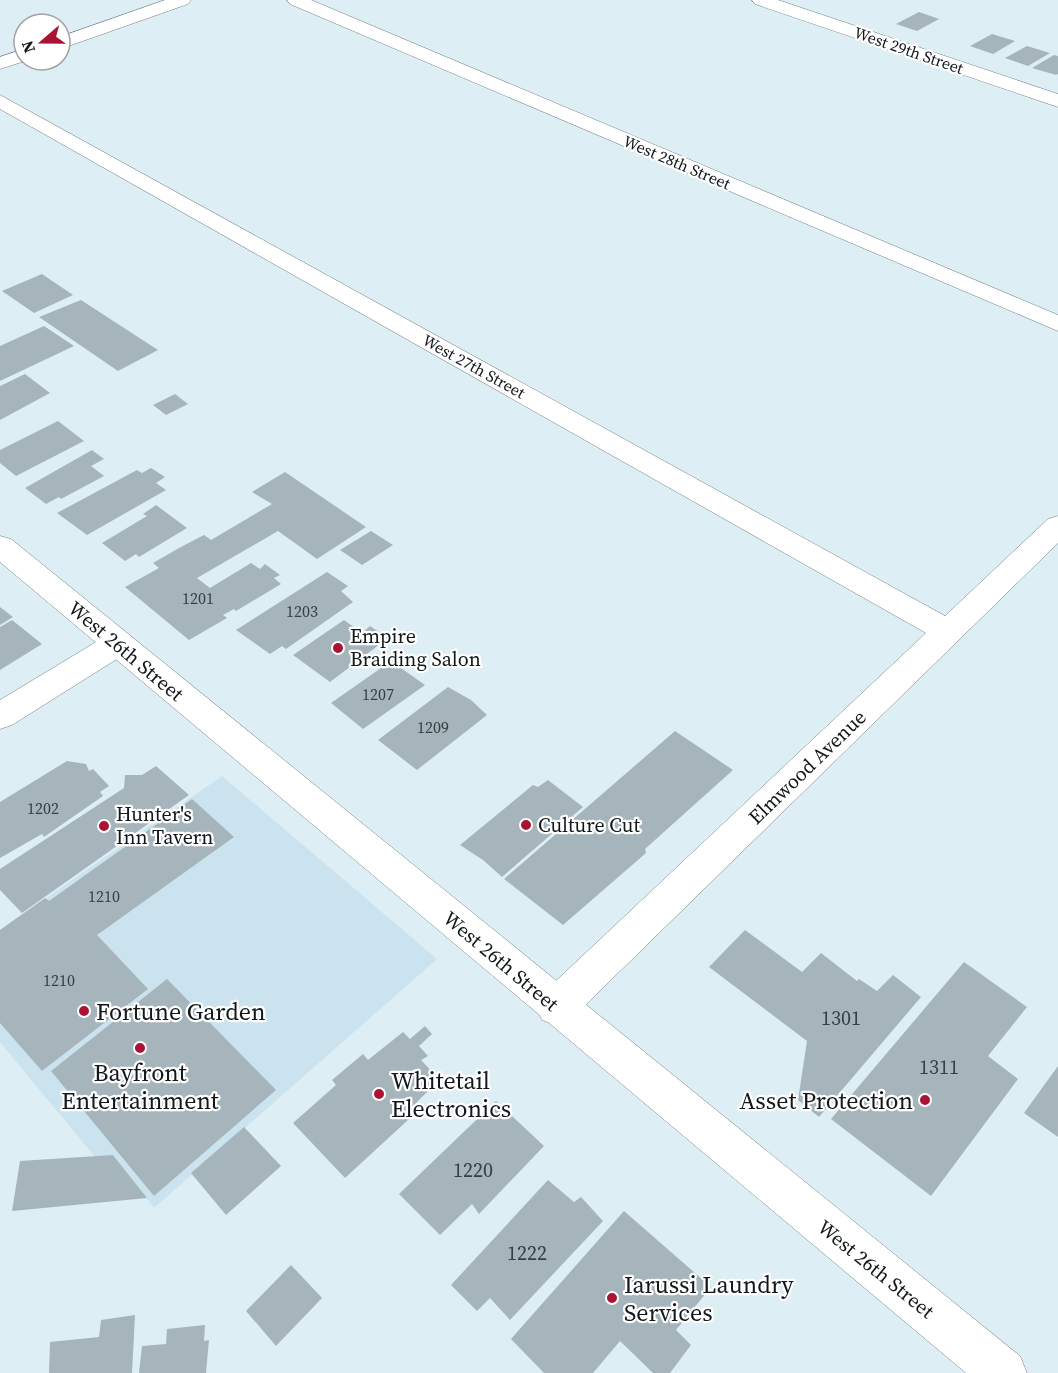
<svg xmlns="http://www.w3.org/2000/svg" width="1058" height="1373" font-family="'Source Serif 4',serif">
  <rect width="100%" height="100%" fill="#deeef5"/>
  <path fill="#cbe3ee" d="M222,776L437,959L154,1208L113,1155L95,1157L0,1042V930Z"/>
  <path fill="#a6b5bc" d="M919,12L939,19L917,31L896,24Z
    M992,34L1015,41L993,54L970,46Z
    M1027,46L1050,53L1028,66L1005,58Z
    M1054,55L1058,56V74L1056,75L1032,68Z
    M42,274L73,295L34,313L2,291Z
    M81,300L158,350L118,371L39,317Z
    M44,326L74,346L0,381V346Z
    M25,374L50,393L0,420V386Z
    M175,394L188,404L166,415L153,405Z
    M58,421L84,441L16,476L0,463V450Z
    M92,450L104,459L91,466L104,476L61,499L59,497L46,504L25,488Z
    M151,468L165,477L156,483L166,490L87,535L57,513L137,470L142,473Z
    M285,472L366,527L317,559L278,531L197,578L210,588L251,563L260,569L265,564L280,575L274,578L281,584L236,611L234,609L223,615L227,618L189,640L125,587L159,568L153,563L179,548L204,535L211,540L272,504L252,492Z
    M156,505L187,528L139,557L136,554L125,561L102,543L147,516L143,514Z
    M371,531L393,545L362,565L340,550Z
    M327,572L348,586L341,591L353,602L286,649L282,646L270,654L236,630Z
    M0,607L13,617L0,625Z
    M12,620L42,644L0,670V627Z
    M344,620L362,633L370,626L388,638L330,682L293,655Z
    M391,661L425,685L363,729L331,703Z
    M448,687L471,700L487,715L417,770L378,740Z
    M675,731L733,770L645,849L646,853L563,925L504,879Z
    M67,761L86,764L89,771L93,769L109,786L100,792L103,796L44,837L42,834L0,858V802Z
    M156,766L189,795L22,913L0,890V869L124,788L125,775H142Z
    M548,780L583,807L502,877L483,860L460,845L533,785L538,787Z
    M192,799L234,837L97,935L148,989L42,1071L0,1023V930L45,898L49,901Z
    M745,930L802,972L821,953L857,981L859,979L877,991L893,975L921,997L819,1117L798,1100L807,1041L709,967Z
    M964,962L1027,1007L988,1056L1018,1079L931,1196L831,1119Z
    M167,979L276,1090L154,1196L51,1071Z
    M425,1026L432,1034L419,1046L428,1056L421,1060L436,1076L434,1085L416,1103L421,1108L345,1178L293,1123L336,1085L332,1080L363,1054L368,1060L403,1032L410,1039Z
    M1058,1066V1137L1024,1113Z
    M496,1101L544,1146L479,1214L472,1204L440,1235L399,1194Z
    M244,1127L281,1166L226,1215L191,1173Z
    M113,1155L147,1198L12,1211L20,1161Z
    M548,1180L574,1202L581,1197L603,1221L510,1320L490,1298L477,1311L451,1285Z
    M624,1211L711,1287L676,1330L691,1345L670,1373H653L620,1341L593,1373H544L511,1339Z
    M291,1265L322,1298L276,1346L246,1311Z
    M135,1315L132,1373H49L50,1342L99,1337L101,1320Z
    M205,1325L204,1341L209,1340L206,1373H139L142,1346L166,1344L167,1329Z"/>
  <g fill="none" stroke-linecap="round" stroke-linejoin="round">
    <defs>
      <path id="street" d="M287,0H311L1058,315V331L290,4Z
        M0,95L945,616L1048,519L1058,516V543L570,1020L556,1025L542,1020L536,1007L542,994L926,633L0,109Z
        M117,633L128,636L133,644L128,652L12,725L0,729V700L106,636Z"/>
      <path id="secondary" d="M165,0H191L188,4L60,49V37Z
        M752,0H778L1058,94V107L755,4Z
        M24,49V60H28L0,69V57Z"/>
      <path id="primary" d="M0,536L11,539L1020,1356L1027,1373H966L0,562Z"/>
    </defs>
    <use href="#street" stroke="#6f7d84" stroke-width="1"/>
    <use href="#secondary" stroke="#6f7d84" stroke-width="1"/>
    <use href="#primary" stroke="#6f7d84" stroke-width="1"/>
    <use href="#street" fill="#fff" fill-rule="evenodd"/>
    <use href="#secondary" fill="#fff" fill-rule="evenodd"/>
    <use href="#primary" fill="#fff" fill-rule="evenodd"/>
  </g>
  <g fill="#aa1434" stroke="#fff" stroke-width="2">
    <circle cx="338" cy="648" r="6"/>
    <circle cx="526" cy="825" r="6"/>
    <circle cx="104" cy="826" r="6"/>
    <circle cx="84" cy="1011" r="6"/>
    <circle cx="140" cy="1048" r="6"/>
    <circle cx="379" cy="1094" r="6"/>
    <circle cx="925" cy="1100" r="6"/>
    <circle cx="612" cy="1298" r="6"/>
  </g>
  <g text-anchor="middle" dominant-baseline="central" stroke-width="4.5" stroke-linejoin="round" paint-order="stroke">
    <g font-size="16" fill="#12181a" stroke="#fff">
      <text transform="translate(909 50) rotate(19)">West 29th Street</text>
      <text transform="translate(677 162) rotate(23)">West 28th Street</text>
      <text transform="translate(474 366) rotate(29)">West 27th Street</text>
    </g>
    <g font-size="16" fill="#373f42">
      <text x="198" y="598">1201</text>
      <text x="302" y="611">1203</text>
      <text x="378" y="694">1207</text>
      <text x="433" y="727">1209</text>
      <text x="43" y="808">1202</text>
      <text x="104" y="896">1210</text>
      <text x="59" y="980">1210</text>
    </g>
    <g font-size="20" fill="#12181a" stroke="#fff" text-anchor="start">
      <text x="350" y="636">Empire<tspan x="350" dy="23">Braiding Salon</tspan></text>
      <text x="116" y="814">Hunter's<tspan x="116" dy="23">Inn Tavern</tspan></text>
      <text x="538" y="825">Culture Cut</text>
    </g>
    <g font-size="20" fill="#12181a" stroke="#fff">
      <text transform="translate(126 651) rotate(40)">West 26th Street</text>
      <text transform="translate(807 767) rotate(-44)">Elmwood Avenue</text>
      <text transform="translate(501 961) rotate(40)">West 26th Street</text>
      <text transform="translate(876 1269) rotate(39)">West 26th Street</text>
    </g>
    <g font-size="20" fill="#373f42">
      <text x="841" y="1018">1301</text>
      <text x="939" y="1067">1311</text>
      <text x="473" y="1170">1220</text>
      <text x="527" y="1253">1222</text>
    </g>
    <g font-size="24" fill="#12181a" stroke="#fff" text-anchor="start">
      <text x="96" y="1011">Fortune Garden</text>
      <text x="140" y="1072" text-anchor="middle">Bayfront<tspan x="140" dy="28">Entertainment</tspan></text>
      <text x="391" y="1080">Whitetail<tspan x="391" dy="28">Electronics</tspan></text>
      <text x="913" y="1100" text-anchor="end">Asset Protection</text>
      <text x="624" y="1284">Iarussi Laundry<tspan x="624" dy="28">Services</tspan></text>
    </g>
  </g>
  <g transform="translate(42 42) rotate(250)"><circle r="28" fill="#ffffff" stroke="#a0a3a3" stroke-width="1.5"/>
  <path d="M0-4.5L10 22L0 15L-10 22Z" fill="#aa1434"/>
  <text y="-9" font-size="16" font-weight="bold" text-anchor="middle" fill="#12181a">N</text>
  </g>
</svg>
